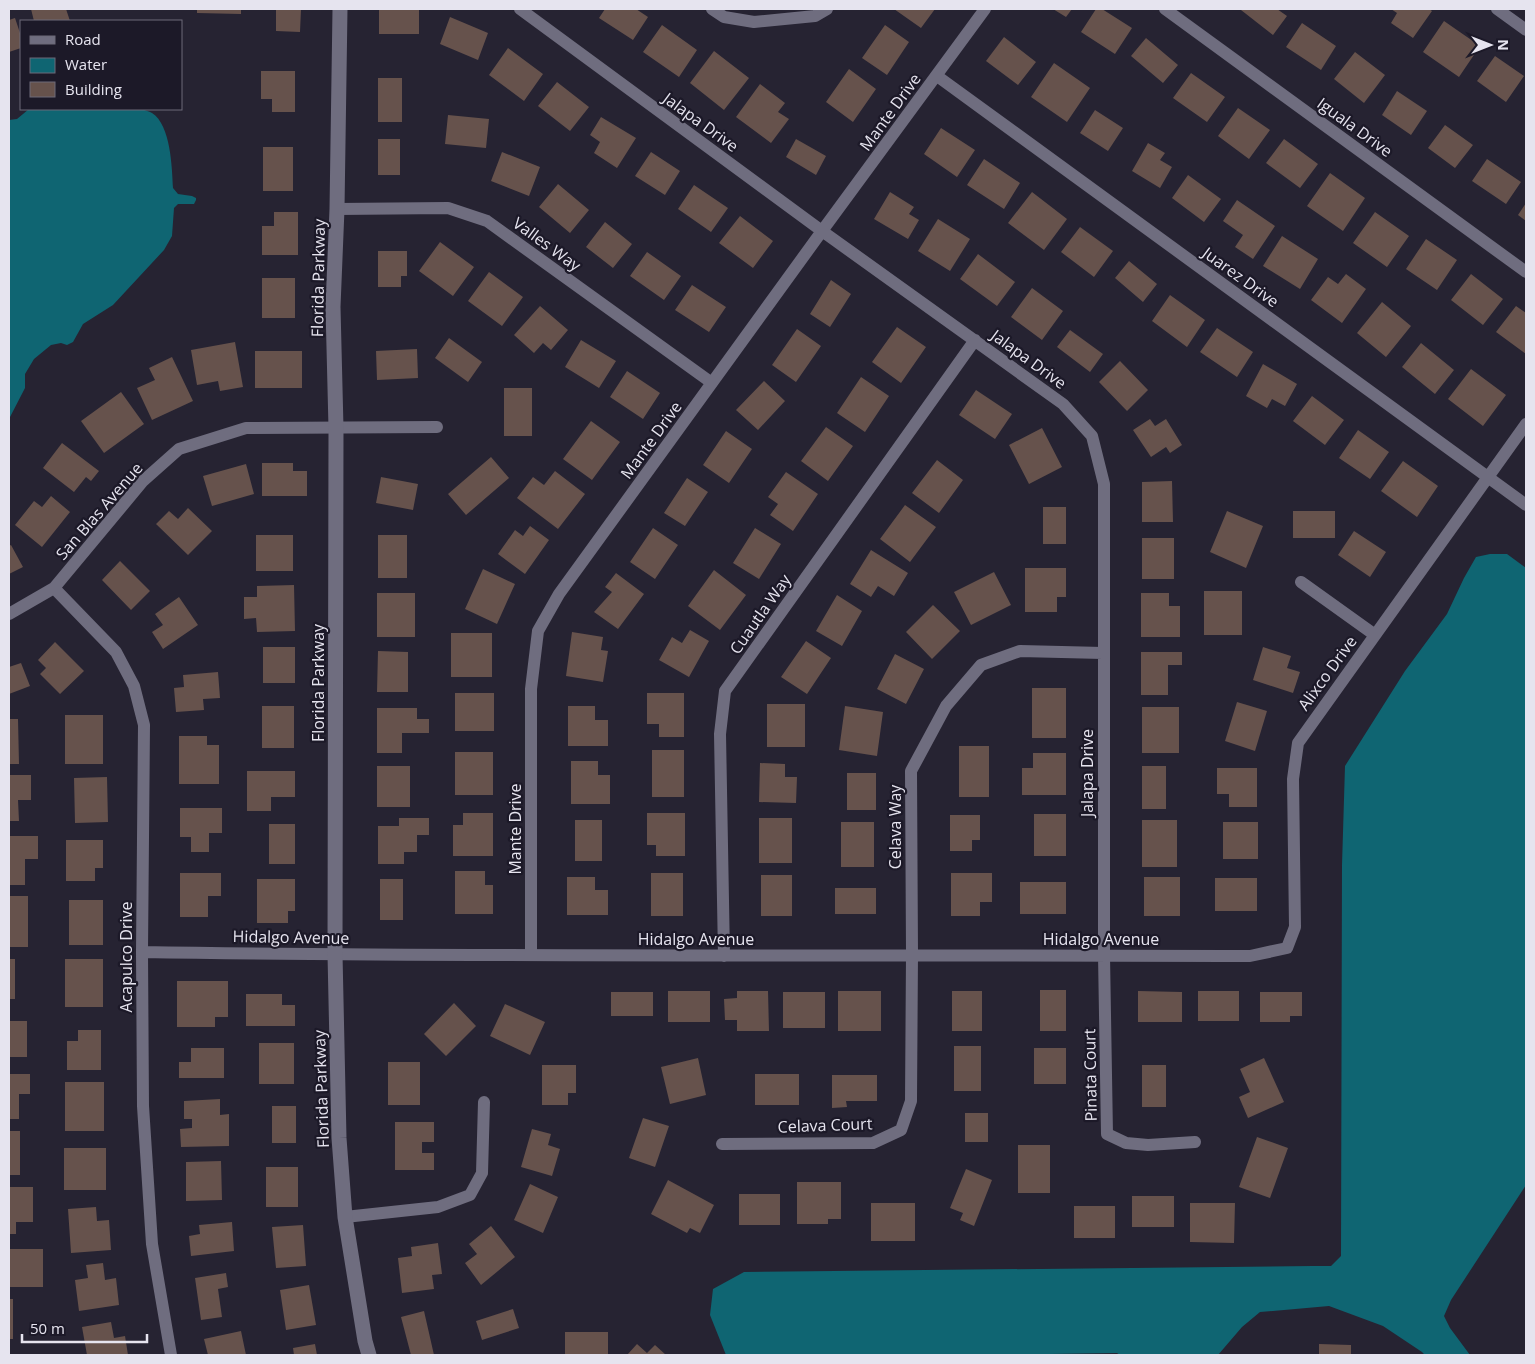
<svg xmlns="http://www.w3.org/2000/svg" width="1535" height="1364" font-family="'Open Sans',sans-serif">
  <rect width="100%" height="100%" fill="#262332"/>
  <path fill="#0f6572" d="M29,109H141C144,110 149,111 152,113C171,125 172,168 173,188L178,194L192,196L196,198V200L194,204H178L174,208L172,236L164,250L113,305L83,324L73,342L67,345L61,343L51,345L34,359L25,374V388L9,419V120L17,119Z
    M1490,554H1507L1526,568V1185L1451,1300L1444,1316L1450,1328L1470,1355H1425L1422,1352L1383,1326L1329,1306L1260,1312L1242,1327L1218,1355H1120L1117,1353L988,1355H726L710,1315L713,1289L744,1272L1313,1266H1331L1341,1256L1342,865L1345,766L1405,671L1447,614L1464,578L1476,557Z"/>
  <path fill="#66524c" d="M31,9H66L70,21H34Z
    M197,9H241V14L197,13Z
    M276,9H301L300,32L276,31Z
    M379,9H419V34H379Z
    M605,9H636L648,17L633,40L599,18Z
    M894,9H935L921,28Z
    M1053,9H1072L1066,17Z
    M1096,9H1102L1132,28L1115,54L1081,32Z
    M1242,9H1277L1287,16L1273,35L1241,10Z
    M1391,9H1429L1432,11L1413,38L1391,23L1397,13Z
    M450,17L488,33L478,60L440,44Z
    M15,18L21,36V48L9,52V20Z
    M1444,21L1480,46L1459,77L1423,52Z
    M1302,23L1336,46L1321,70L1286,47Z
    M662,25L697,50L679,77L643,52Z
    M885,25L909,42L887,75L862,58Z
    M1004,37L1036,62L1018,85L986,61Z
    M1146,38L1178,65L1163,83L1131,56Z
    M508,48L543,74L524,101L489,75Z
    M714,51L749,78L724,110L690,83Z
    M1355,52L1385,75L1364,103L1334,79Z
    M1495,56L1524,76L1506,102L1477,81Z
    M1054,63L1090,88L1067,122L1031,97Z
    M849,69L876,89L853,122L826,102Z
    M261,71H295V112H272V99H261Z
    M1191,73L1225,97L1207,122L1173,98Z
    M378,78H402V122H378Z
    M557,82L589,107L570,131L538,106Z
    M760,84L785,103L778,112L789,119L771,143L736,117Z
    M1397,91L1427,111L1411,135L1382,115Z
    M1238,108L1270,130L1249,159L1218,136Z
    M1095,110L1123,128L1108,151L1080,133Z
    M448,115L489,119L486,148L445,144Z
    M601,117L636,138L617,168L594,153L600,142L590,135Z
    M1445,125L1473,145L1455,168L1428,148Z
    M941,128L975,150L957,177L924,154Z
    M378,139H400V175H378Z
    M796,139L826,156L816,175L786,157Z
    M1284,139L1318,164L1300,188L1266,163Z
    M1148,143L1165,153L1160,160L1172,167L1160,188L1132,171Z
    M263,147H293V191H263Z
    M502,152L540,167L529,196L491,181Z
    M651,152L680,171L665,195L635,176Z
    M984,159L1020,183L1004,209L967,185Z
    M1487,159L1521,182L1506,204L1472,181Z
    M1330,173L1365,198L1343,231L1307,206Z
    M1188,175L1221,199L1204,222L1172,198Z
    M558,184L589,210L570,233L539,207Z
    M694,185L728,208L711,232L678,209Z
    M890,192L914,207L909,214L919,220L908,239L874,219Z
    M1032,192L1067,219L1044,250L1008,223Z
    M1237,200L1275,226L1253,259L1235,247L1243,235L1223,221Z
    M1526,203V221L1518,215Z
    M274,212H298V255H262V226H274Z
    M1375,212L1409,236L1387,267L1353,243Z
    M740,216L773,241L753,268L719,243Z
    M938,219L970,239L950,271L918,251Z
    M605,222L632,244L613,268L586,247Z
    M1080,227L1113,251L1094,277L1061,252Z
    M1282,236L1318,259L1300,289L1263,266Z
    M1426,239L1457,260L1437,290L1406,269Z
    M440,242L474,267L453,296L419,271Z
    M378,251H407V276H401V287H378Z
    M647,252L681,276L664,300L630,276Z
    M978,254L1015,282L997,306L960,279Z
    M1129,261L1157,284L1143,302L1115,278Z
    M489,272L523,297L502,326L468,301Z
    M1346,274L1366,289L1342,323L1311,300L1328,277L1338,284Z
    M1471,274L1503,299L1483,325L1451,300Z
    M262,278H295V318H262Z
    M831,280L851,294L830,327L810,314Z
    M692,285L726,307L709,332L675,310Z
    M1032,288L1063,311L1042,340L1011,317Z
    M1170,295L1205,320L1187,347L1152,321Z
    M1382,302L1411,326L1386,357L1357,333Z
    M540,306L568,330L551,350L543,343L534,353L514,335Z
    M1516,306L1526,313V354L1496,332Z
    M897,327L926,347L901,383L872,362Z
    M1217,328L1253,352L1237,377L1200,352Z
    M797,329L821,346L796,382L772,365Z
    M1070,330L1103,354L1090,372L1057,347Z
    M449,338L482,362L468,382L435,358Z
    M581,340L616,361L599,388L565,367Z
    M235,342L243,387L220,391L218,381L197,385L191,350Z
    M1421,343L1454,370L1435,394L1402,367Z
    M417,349L418,378L377,380L376,351Z
    M255,351H302V388H255Z
    M172,357L193,401L152,420L137,388L155,380L149,368Z
    M1120,361L1148,390L1127,411L1099,382Z
    M1263,364L1297,384L1285,406L1272,399L1267,408L1246,396Z
    M1471,369L1506,395L1483,426L1448,399Z
    M627,371L660,393L643,419L610,397Z
    M861,377L889,396L865,432L837,413Z
    M764,381L785,401L758,430L736,410Z
    M504,388H532V436H504Z
    M976,390L1012,414L995,439L959,415Z
    M121,392L144,424L104,453L81,421Z
    M1312,396L1344,420L1325,445L1293,421Z
    M1150,419L1155,426L1166,419L1182,445L1170,453L1166,447L1151,457L1133,430Z
    M591,421L620,442L592,480L563,459Z
    M826,427L853,446L828,481L801,461Z
    M1042,428L1062,467L1029,484L1009,445Z
    M1358,430L1389,452L1370,479L1339,458Z
    M726,431L752,449L729,483L703,465Z
    M62,443L99,471L91,481L86,477L74,492L43,468Z
    M491,457L509,478L466,515L448,494Z
    M937,460L963,480L939,513L912,493Z
    M1403,461L1438,486L1417,517L1381,491Z
    M262,463H293V471H307V496H262Z
    M246,464L254,494L212,506L203,476Z
    M555,471L585,494L558,529L517,498L533,477L544,485Z
    M786,472L818,494L793,531L770,515L778,504L768,497Z
    M381,477L418,484L413,510L376,503Z
    M687,478L708,492L685,526L664,513Z
    M1172,481L1173,522H1142V482Z
    M51,496L70,512L42,547L15,525L34,501L42,507Z
    M905,505L936,527L910,562L880,539Z
    M1043,507H1066V544H1043Z
    M188,508L212,531L188,555L156,524L169,511L178,519Z
    M1227,511L1263,526L1246,568L1210,552Z
    M1293,511H1335V538H1293Z
    M530,526L549,540L525,574L498,554L515,530L523,536Z
    M653,528L678,545L655,579L630,562Z
    M755,528L781,544L759,579L733,563Z
    M1354,531L1386,552L1370,577L1338,555Z
    M256,535H293V571H256Z
    M378,535H407V578H378Z
    M1142,538H1174V579H1142Z
    M11,545L23,567L9,574V546Z
    M871,550L908,573L894,596L878,586L871,597L850,584Z
    M120,561L150,591L131,610L102,580Z
    M1025,568H1066V597H1057V612H1025Z
    M483,569L515,584L497,624L465,609Z
    M714,570L746,595L720,630L688,606Z
    M994,572L1011,605L971,625L954,592Z
    M616,573L644,594L618,629L594,612L612,592L605,587Z
    M294,585L295,631L257,632L256,618L244,619V597H257V586Z
    M1204,591H1242V635H1204Z
    M377,593H415V637H377Z
    M1141,593H1169V606H1180V637H1141Z
    M837,595L862,611L842,646L816,631Z
    M179,597L198,625L163,649L152,632L163,625L155,614Z
    M933,605L960,631L932,659L906,632Z
    M690,630L709,641L689,677L659,660L672,637L682,643Z
    M572,632L603,637L601,650L608,651L603,682L566,676Z
    M451,633H492V677H451Z
    M806,641L831,658L807,694L781,677Z
    M55,642L84,671L60,694L40,674L46,668L38,660Z
    M263,647H295V683H263Z
    M1263,647L1291,656L1287,668L1300,672L1293,693L1253,680Z
    M378,651L408,652V692H377Z
    M1141,652H1182V665H1168V695H1141Z
    M895,654L924,669L906,704L877,689Z
    M21,663L30,686L9,694V667Z
    M218,672L220,698L203,699L204,710L176,712L174,688L184,687L183,675Z
    M1032,688H1066V738H1032Z
    M455,693H494V731H455Z
    M647,693H684V737H659V724H647Z
    M1237,702L1267,711L1255,751L1225,741Z
    M767,704H805V747H767Z
    M262,706H294V748H262Z
    M568,706H595V720H608V746H568Z
    M845,706L883,712L877,756L839,750Z
    M1142,707H1179V753H1142Z
    M377,708H417V719H429V733H402V753H377Z
    M65,715H103V764H65Z
    M9,719H18L19,764H9Z
    M179,736H207V745H219V784H179Z
    M959,746H989V797H959Z
    M652,750H684V797H652Z
    M455,752H493V795H455Z
    M1033,753H1066V795H1022V768H1033Z
    M571,761H598V775H610V804H571Z
    M760,763L785,764V777H797L796,803L759,802Z
    M377,766H410V807H377Z
    M1142,766H1166V809H1142Z
    M1217,768H1257V807H1229V794H1217Z
    M247,771H295V797H271V811H247Z
    M847,773H876V810H847Z
    M9,775H31V800H18L19,821H9Z
    M107,777L108,822L75,823L74,778Z
    M180,808H222V833H209V852H191V837H180Z
    M463,813H493V856H453V825H463Z
    M647,813H685V856H656V845H647Z
    M1034,814H1066V856H1034Z
    M950,815H980V840H972V851H950Z
    M399,818H429V835H417V852H404V864H378V826H399Z
    M759,818H792V863H759Z
    M575,820H602V861H575Z
    M1142,820H1177V867H1142Z
    M841,822H874V867H841Z
    M1223,822H1258V859H1223Z
    M269,824H295V864H269Z
    M9,836H38V859H25V885H9Z
    M66,840H103V868H95V881H66Z
    M455,871H485V885H493V914H455Z
    M180,873H221V896H208V917H180Z
    M651,873H683V916H651Z
    M951,873H992V902H980V916H951Z
    M761,875H792V916H761Z
    M567,877H595V890H608V915H567Z
    M1144,877H1180V916H1144Z
    M1215,878H1257V911H1215Z
    M257,879H295V911H288V923H257Z
    M380,879H403V920H380Z
    M1020,882H1066V914H1020Z
    M835,888H876V914H835Z
    M9,896H28V947H9Z
    M69,900H103V945H69Z
    M9,959H15V999H9Z
    M65,959H103V1007H65Z
    M177,981H228V1017H215V1027H177Z
    M1040,990H1066V1031H1040Z
    M668,991H710V1022H668Z
    M737,991H768L769,1031H737V1020H725L724,999L737,998Z
    M838,991H881V1031H838Z
    M952,991H982V1031H952Z
    M1138,991L1182,992V1022H1138Z
    M1198,991H1239V1021H1198Z
    M611,992H653V1016H611Z
    M783,992H825V1028H783Z
    M1260,992H1302V1016H1290V1022H1260Z
    M246,994H282V1005H295V1026H246Z
    M454,1003L476,1026L446,1056L424,1034Z
    M505,1004L545,1022L530,1055L490,1036Z
    M9,1021H27V1057H9Z
    M78,1030H101V1070H67V1041H78Z
    M259,1043H294V1084H259Z
    M954,1046H981V1091H954Z
    M191,1048H224V1078H179V1062H191Z
    M1034,1048H1066V1084H1034Z
    M698,1058L706,1095L670,1104L661,1067Z
    M1264,1058L1284,1102L1248,1118L1239,1097L1250,1092L1240,1069Z
    M388,1062H420V1105H388Z
    M542,1065H576V1093H568V1105H542Z
    M1142,1065H1166V1107H1142Z
    M9,1074H30V1094H19V1119H9Z
    M755,1074H799V1105H755Z
    M832,1075H877V1101H846L847,1107L832,1108Z
    M65,1082H104V1131H65Z
    M220,1099V1115L229,1114V1146L181,1147L180,1129L192,1128V1119H184V1101Z
    M272,1106H296V1143H272Z
    M965,1113H988V1142H965Z
    M643,1118L669,1126L655,1167L629,1158Z
    M395,1122H434V1142H422V1153H434V1170H395Z
    M532,1129L551,1134L548,1145L560,1149L552,1176L521,1167Z
    M9,1131H20V1175H9Z
    M1257,1137L1288,1148L1270,1198L1239,1187Z
    M1018,1145H1050V1193H1018Z
    M64,1148H106V1190H64Z
    M221,1161L222,1200L186,1201V1162Z
    M266,1167H298V1207H266Z
    M966,1169L992,1180L974,1226L960,1220L963,1213L950,1208Z
    M668,1180L714,1205L700,1233L690,1228L687,1233L651,1214Z
    M797,1182H841V1219H828V1224H797Z
    M530,1184L558,1197L543,1233L514,1220Z
    M9,1187H33V1222H16V1234H9Z
    M739,1194H780V1225H739Z
    M1132,1196H1174V1227H1132Z
    M871,1203H915V1241H871Z
    M1190,1203H1235L1234,1243L1190,1242Z
    M1074,1206H1115V1238H1074Z
    M96,1207L97,1221L109,1220L111,1250L71,1253L68,1209Z
    M232,1222L234,1251L191,1256L189,1236L200,1234L199,1225Z
    M303,1225L306,1266L276,1268L272,1227Z
    M491,1226L515,1257L481,1285L465,1263L477,1254L469,1244Z
    M438,1243L442,1274L432,1275L434,1289L402,1293L398,1258L412,1256L411,1247Z
    M9,1249H43V1287H9Z
    M103,1263L105,1280L116,1278L119,1305L79,1311L75,1280L88,1278L86,1265Z
    M226,1273L228,1287L218,1289L222,1317L201,1320L195,1278Z
    M309,1285L316,1325L286,1330L280,1290Z
    M9,1299H13V1339H9Z
    M513,1309L519,1328L482,1340L476,1321Z
    M424,1311L434,1355H411L401,1317Z
    M111,1322L114,1338L125,1336L128,1355H87L82,1327Z
    M241,1331L246,1355H208L204,1339Z
    M565,1332H608V1355H565Z
    M315,1344L317,1355H294L293,1348Z
    M637,1344L647,1353L655,1345L666,1355H627Z
    M1319,1344L1351,1345V1355H1319Z"/>
  <g fill="none" stroke-linecap="round" stroke-linejoin="round">
    <path stroke="#6f6d7f" stroke-width="12" d="M520,9L822,231L1063,404L1092,436L1104,484V955L1107,1134L1126,1143L1148,1145L1195,1142
      M712,9L724,17L754,22L815,16L827,9
      M1165,9L1526,272
      M1497,9L1526,30
      M937,76L1526,505
      M337,209L448,208L487,221L712,383
      M1301,582L1375,635
      M54,588L116,652L134,686L144,725L142,952L143,1106L152,1244L171,1355
      M9,614L54,588L143,481L179,449L246,428L437,427
      M142,952C511,958 880,954 1250,956L1287,948L1295,927L1293,779L1298,743L1526,424
      M531,954V689L538,631L559,594L822,231L985,9
      M724,956L720,734L725,691L975,340
      M722,1144L873,1143L901,1130L911,1101L912,954L911,771L946,706L981,665L1020,651L1103,653
      M345,1217L438,1207L470,1195L482,1173L484,1102"/>
    <path stroke="#6f6d7f" stroke-width="15" d="M340,9L337,209L333,307L336,428L335,954L339,1138L345,1217L365,1341L369,1355"/>
  </g>
  <g text-anchor="middle" dominant-baseline="central" stroke-width="4.5" stroke-linejoin="round" paint-order="stroke">
    <g font-size="16" fill="#e6e4ef" stroke="#1c1928">
      <text transform="translate(890 112) rotate(-54)">Mante Drive</text>
      <text transform="translate(701 122) rotate(36)">Jalapa Drive</text>
      <text transform="translate(1355 127) rotate(36)">Iguala Drive</text>
      <text transform="translate(547 244) rotate(36)">Valles Way</text>
      <text transform="translate(1241 277) rotate(36)">Juarez Drive</text>
      <text transform="translate(318 278) rotate(-89)">Florida Parkway</text>
      <text transform="translate(1029 359) rotate(36)">Jalapa Drive</text>
      <text transform="translate(651 440) rotate(-54)">Mante Drive</text>
      <text transform="translate(99 511) rotate(-49)">San Blas Avenue</text>
      <text transform="translate(760 614) rotate(-55)">Cuautla Way</text>
      <text transform="translate(1327 673) rotate(-54)">Alixco Drive</text>
      <text transform="translate(318 683) rotate(-90)">Florida Parkway</text>
      <text transform="translate(1087 773) rotate(-90)">Jalapa Drive</text>
      <text transform="translate(895 827) rotate(-90)">Celava Way</text>
      <text transform="translate(515 829) rotate(-90)">Mante Drive</text>
      <text transform="translate(291 937) rotate(1)">Hidalgo Avenue</text>
      <text x="696" y="939">Hidalgo Avenue</text>
      <text x="1101" y="939">Hidalgo Avenue</text>
      <text transform="translate(126 957) rotate(-90)">Acapulco Drive</text>
      <text transform="translate(1090 1075) rotate(-91)">Pinata Court</text>
      <text transform="translate(321 1089) rotate(-92)">Florida Parkway</text>
      <text transform="translate(825 1125) rotate(-2)">Celava Court</text>
    </g>
  </g>
  <rect width="1535" height="1364" fill="none" stroke="#e6e4ef" stroke-width="20"/>
  <rect x="20" y="20" width="162" height="90" fill="#1c1928" stroke="#6d6a78"/>
  <rect x="30" y="36" width="25" height="8" fill="#6f6d7f" stroke="#6d6a78"/>
  <text x="65" y="45" font-size="15" fill="#e6e4ef">Road</text>
  <rect x="30" y="58" width="25" height="15" fill="#0f6572" stroke="#6d6a78"/>
  <text x="65" y="70" font-size="15" fill="#e6e4ef">Water</text>
  <rect x="30" y="82" width="25" height="15" fill="#66524c" stroke="#6d6a78"/>
  <text x="65" y="95" font-size="15" fill="#e6e4ef">Building</text>
  <g transform="translate(1490 45) rotate(90)" stroke="#1c1928" stroke-width="4" paint-order="stroke">
  <path d="M0-4L9 19L0 12L-9 19Z" fill="#e6e4ef"/>
  <text y="-8" font-size="14" font-weight="bold" text-anchor="middle" fill="#e6e4ef">N</text>
  </g>
  <path d="M22 1334v8h125v-8" fill="none" stroke="#e6e4ef" stroke-width="2.5"/>
  <text x="30" y="1334" font-size="15" fill="#e6e4ef" stroke="#1c1928" stroke-width="4" paint-order="stroke">50 m</text>
</svg>
